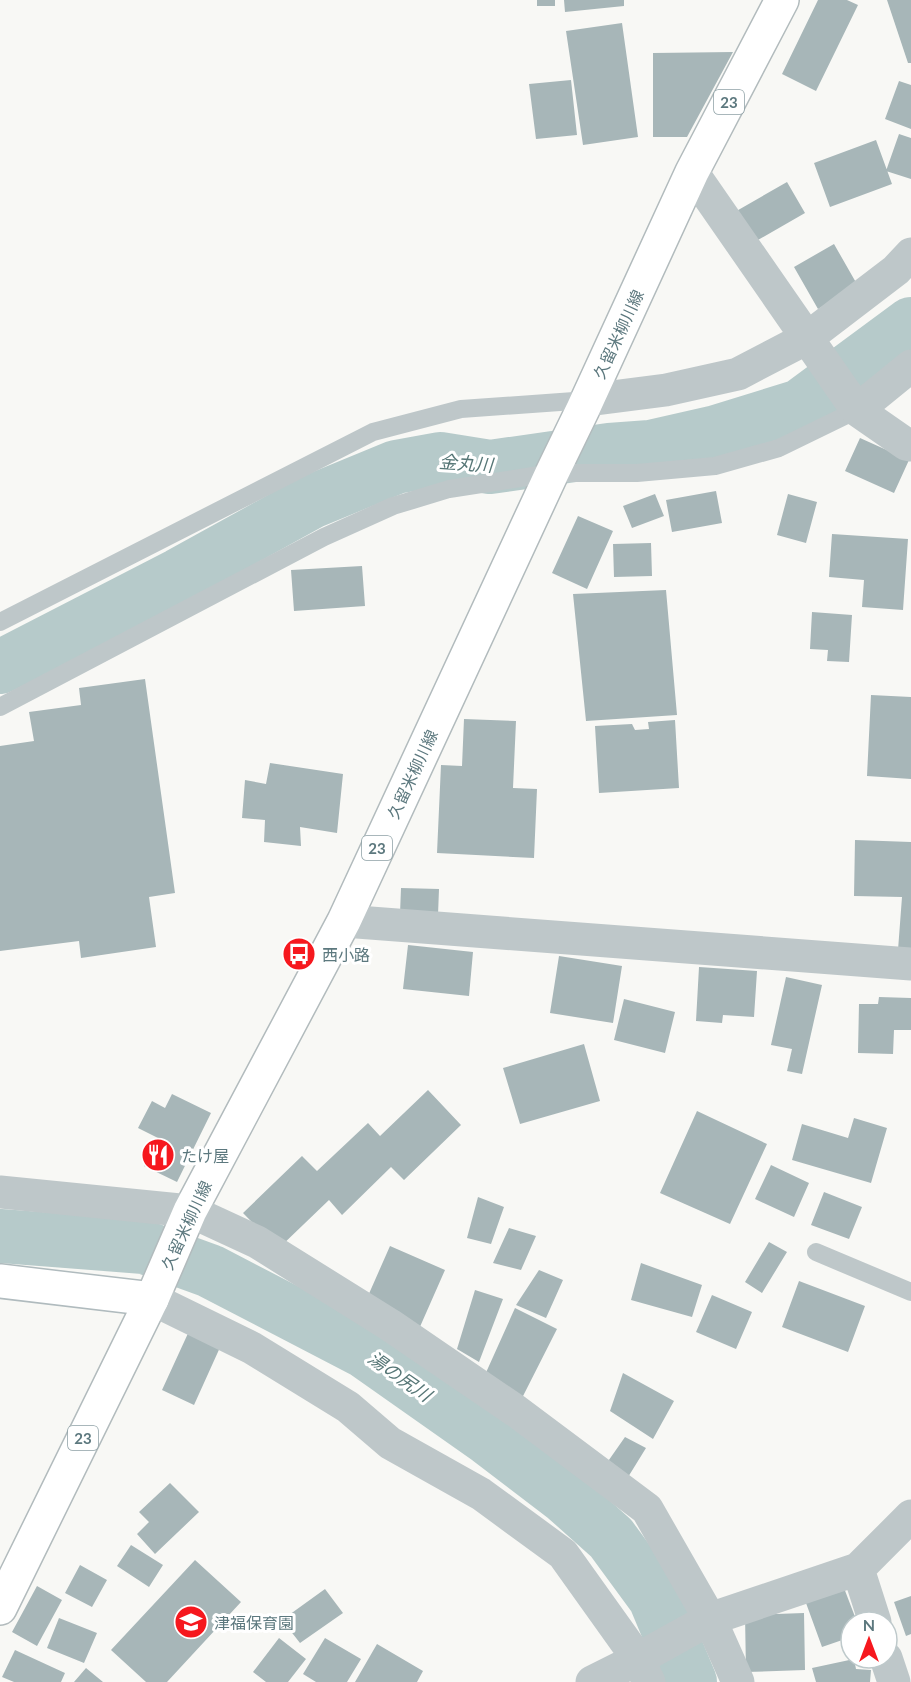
<svg xmlns="http://www.w3.org/2000/svg" width="911" height="1682" font-family="Lato,'Noto Sans JP',sans-serif">
  <rect width="100%" height="100%" fill="#f8f8f5"/>
  <path fill="#b6caca" d="M0,1223L138,1235L127,1264L0,1253Z"/>
  <g fill="none" stroke-linecap="round" stroke-linejoin="round">
    <path stroke="#b6caca" stroke-width="54" d="M0,667L179,575L311,502L396,467L440,459L490,467L609,450L650,447L716,432L800,406L911,324
      M0,1236L144,1247L210,1271L364,1351L489,1439L565,1497L611,1538L655,1598L690,1682"/>
  </g>
  <path fill="#a7b6b8" d="M537,0H555V6H537Z
    M564,0H624V6L565,12Z
    M818,0H847L858,5L816,91L782,74Z
    M887,0H911V63H908Z
    M622,23L638,137L583,145L566,31Z
    M733,52L687,137H653V53Z
    M571,80L577,135L536,139L529,84Z
    M899,81L911,85V129L885,119Z
    M899,134L911,138V179L886,171Z
    M876,140L892,184L830,207L814,163Z
    M787,182L805,213L751,244L733,213Z
    M834,244L858,286L818,309L794,267Z
    M860,438L909,460L894,493L845,471Z
    M716,491L722,523L672,532L666,500Z
    M655,494L664,516L632,528L623,506Z
    M788,494L817,502L806,543L777,535Z
    M578,516L613,531L587,589L552,573Z
    M832,534L908,539L903,610L862,607L864,580L829,577Z
    M651,543L652,576L614,577L613,544Z
    M362,566L365,606L294,611L291,570Z
    M666,590L677,715L586,721L573,594Z
    M812,612L852,615L849,662L827,661L828,650L810,649Z
    M145,679L175,893L149,897L156,947L81,958L79,941L0,951V746L34,741L29,712L81,705L79,688Z
    M871,695L911,697V779L867,776Z
    M464,719L516,721L513,788L537,789L534,858L437,853L441,765L462,766Z
    M675,720L679,788L599,793L595,726L632,724L635,730L649,729L648,722Z
    M270,763L343,774L337,833L300,827L301,846L264,842L265,820L242,818L245,780L266,784Z
    M855,840L911,842V951L898,950L902,897L854,896Z
    M401,888L439,889L438,915L400,914Z
    M408,945L473,952L469,996L403,989Z
    M559,956L622,966L613,1023L550,1013Z
    M699,967L757,971L754,1017L723,1015L722,1023L696,1021Z
    M786,977L822,985L802,1074L787,1071L792,1049L771,1045Z
    M879,997L911,998V1030H894L893,1054L858,1053L859,1004H878Z
    M624,999L675,1012L665,1053L614,1040Z
    M584,1044L600,1101L520,1124L503,1068Z
    M428,1090L461,1125L404,1180L391,1167L342,1215L329,1200L278,1249L243,1213L302,1156L317,1171L368,1123L380,1136Z
    M172,1094L211,1113L177,1182L144,1166L158,1138L138,1128L152,1101L165,1108Z
    M697,1111L767,1144L730,1224L660,1193Z
    M854,1118L887,1128L871,1183L792,1160L802,1124L848,1138Z
    M771,1165L809,1183L794,1217L755,1199Z
    M824,1192L862,1207L849,1239L811,1225Z
    M478,1197L504,1207L491,1244L467,1238Z
    M509,1228L536,1236L521,1270L493,1263Z
    M769,1242L787,1252L762,1293L745,1282Z
    M390,1246L445,1270L419,1329L364,1305Z
    M641,1263L702,1285L692,1317L631,1300Z
    M539,1270L563,1280L546,1318L516,1305Z
    M799,1281L865,1306L848,1352L782,1327Z
    M475,1290L503,1299L479,1362L457,1349Z
    M712,1295L752,1312L736,1349L696,1332Z
    M515,1308L557,1329L521,1400L484,1377Z
    M190,1329L222,1343L194,1405L162,1390Z
    M623,1373L674,1401L653,1439L610,1411Z
    M625,1437L646,1448L625,1482L604,1467Z
    M170,1483L199,1512L155,1554L137,1534L149,1522L139,1512Z
    M131,1545L163,1565L149,1587L117,1566Z
    M195,1560L241,1602L167,1682H146L111,1650Z
    M80,1565L107,1580L92,1607L65,1593Z
    M37,1586L62,1600L37,1646L12,1632Z
    M844,1588L857,1622H851V1637L822,1647L806,1603Z
    M325,1589L343,1613L300,1643L282,1620Z
    M911,1596V1634L906,1636L894,1602Z
    M804,1613L805,1670L746,1672L745,1615Z
    M59,1618L97,1633L84,1663L47,1648Z
    M279,1638L306,1659L288,1682H266L253,1672Z
    M325,1638L361,1659L347,1682H316L303,1674Z
    M377,1644L423,1671L417,1682H355Z
    M15,1650L65,1673L61,1682H14L2,1677Z
    M854,1659L856,1669L871,1670L870,1682H816L812,1668Z
    M86,1668L103,1682H74Z"/>
  <g fill="none" stroke-linecap="round" stroke-linejoin="round">
    <defs>
      <path id="secondary" d="M0,1281L152,1299"/>
      <path id="primary" d="M0,1608L152,1299L190,1211L344,921L552,473L583,409L692,172L782,0"/>
    </defs>
    <use href="#secondary" stroke="#b0bbbe" stroke-width="36"/>
    <use href="#primary" stroke="#b2bbbd" stroke-width="36"/>
    <path stroke="#bec7c9" stroke-width="18" d="M0,622L373,432L461,409L588,400
      M0,707L324,537L393,506L449,489L552,473H637L715,466L779,448L857,410
      M816,1252L911,1292"/>
    <path stroke="#bec7c9" stroke-width="33" d="M692,172L857,410L906,444L911,445
      M588,400L666,390L738,374L807,338L896,270L911,254
      M857,410L911,366
      M344,921L911,964
      M0,1192L190,1211L257,1242L390,1325L516,1411L647,1509L710,1619L738,1682
      M152,1299L252,1348L348,1407L390,1443L481,1494L563,1554L638,1659L649,1682
      M858,1569L875,1622
      M886,1658L894,1682
      M592,1682L638,1659L710,1619L858,1569L911,1516"/>
    <use href="#secondary" stroke="#fff" stroke-width="33"/>
    <use href="#primary" stroke="#fff" stroke-width="33"/>
  </g>
  <defs>
    <symbol id="bus-disc" viewBox="-11 -11 22 22"><circle r="9.5" fill="#f6181e" stroke="#fff"/><path d="M-5-6H5V4H4V6H2V4H-2V6H-4V4H-5ZM-3.5-4V0h7V-4ZM-3.5 1.2v1.5H-2V1.2ZM2 1.2v1.5H3.5V1.2Z" fill="#fff"/></symbol>
    <symbol id="restaurant-disc" viewBox="-11 -11 22 22"><circle r="9.5" fill="#f6181e" stroke="#fff"/><path d="M-5-6h1v4h1v-4h1v4h1v-4h1v5L-1.5 .5V6h-2V.5L-5-1ZM5-6V6H3V1.5H1.5Q1.5-4 5-6Z" fill="#fff"/></symbol>
    <symbol id="school-disc" viewBox="-11 -11 22 22"><circle r="9.5" fill="#f6181e" stroke="#fff"/><path d="M0-5L7-2L0 1L-7-2ZM-4 1L0 2.5L4 1V4Q0 6-4 4Z" fill="#fff"/></symbol>
  </defs>
  <g fill-rule="evenodd">
    <use href="#bus-disc" x="280" y="935" width="38" height="38"/>
    <use href="#restaurant-disc" x="139" y="1136" width="38" height="38"/>
    <use href="#school-disc" x="172" y="1603" width="38" height="38"/>
  </g>
  <g text-anchor="middle" dominant-baseline="central" stroke-width="6" stroke-linejoin="round" paint-order="stroke">
    <g fill="#fff" stroke="#8da0a5" stroke-width="1.5">
      <rect x="714" y="90" width="30" height="24" rx="4.5"/>
      <rect x="362" y="836" width="30" height="24" rx="4.5"/>
      <rect x="68" y="1426" width="30" height="24" rx="4.5"/>
    </g>
    <g font-size="15" font-weight="bold" fill="#5c787e">
      <text x="729" y="102">23</text>
      <text x="377" y="848">23</text>
      <text x="83" y="1438">23</text>
    </g>
    <g font-size="16" fill="#5c787e" stroke="#fff">
      <text transform="translate(618 334) rotate(-65)">久留米柳川線</text>
      <text transform="translate(412 774) rotate(-65)">久留米柳川線</text>
      <text transform="translate(186 1225) rotate(-65)">久留米柳川線</text>
    </g>
    <g font-size="16" fill="#5c787e" stroke="#fff" text-anchor="start">
      <text x="322" y="954">西小路</text>
      <text x="181" y="1155">たけ屋</text>
      <text x="214" y="1622">津福保育園</text>
    </g>
    <g font-size="18" font-style="italic" fill="#567676" stroke="#fff">
      <text transform="translate(466 463) rotate(4)">金丸川</text>
      <text transform="translate(400 1376) rotate(35)">湯の尻川</text>
    </g>
  </g>
  <g transform="translate(869 1640)"><circle r="28" fill="#ffffff" stroke="#bec9cb" stroke-width="1.5"/>
  <path d="M0-4.5L10 22L0 15L-10 22Z" fill="#f6181e"/>
  <text y="-9" font-size="16" font-weight="bold" text-anchor="middle" fill="#5c787e">N</text>
  </g>
</svg>
